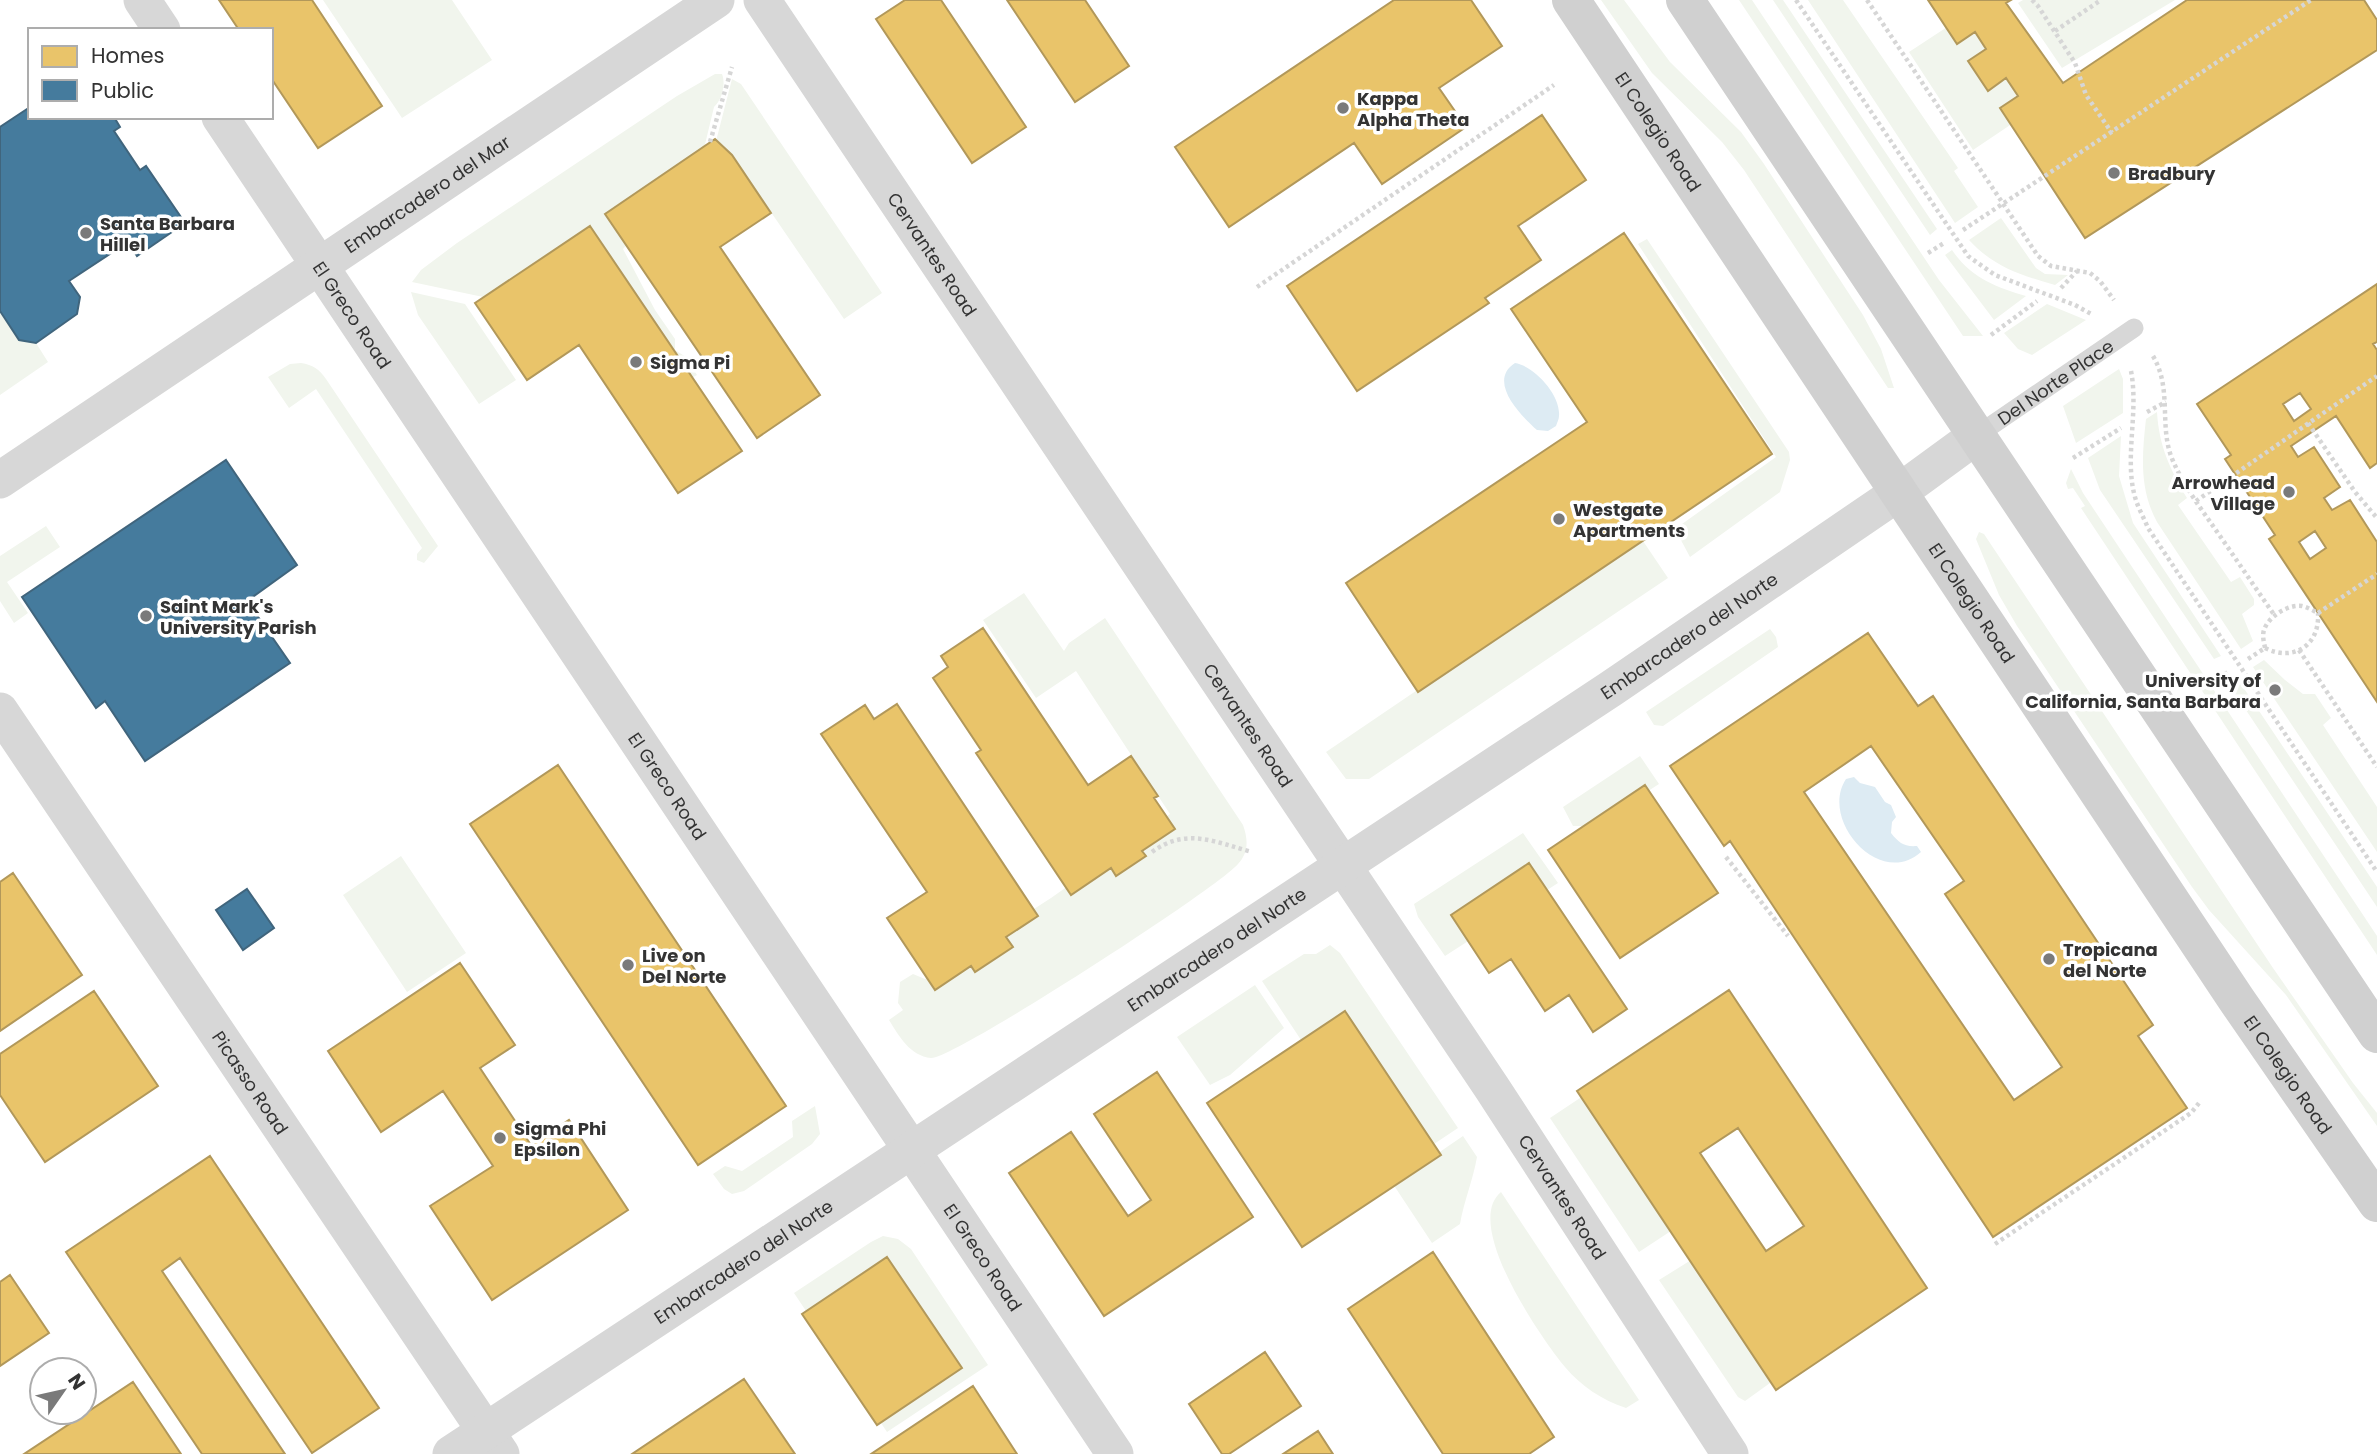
<svg xmlns="http://www.w3.org/2000/svg" width="2377" height="1454" font-family="Poppins,sans-serif">
  <rect width="100%" height="100%" fill="#fff"/>
  <path fill="#f1f5ed" d="M323,0H452L492,60L402,118Z
    M1601,0H1624L1670,62L1741,132L1764,164L1863,315L1881,349L1894,388H1888L1744,170L1722,142L1652,73Z
    M1739,0H1752L1939,280L1983,336H1963Z
    M1773,0H1783L1937,229L1930,235Z
    M1808,0H1843L1958,168L1954,171L1978,207L1955,223Z
    M2023,0H2175L2062,68L2018,3Z
    M1970,12L2034,109L1973,150L1909,52Z
    M715,74H722C726,84 722,100 714,107L701,161L623,249L655,310L675,339V350L686,357L697,375L679,385L488,298L412,282L421,270L457,243L677,96Z
    M732,79L741,84L882,293L844,319L732,155L715,145Z
    M2001,218L2036,268L2045,274L2068,275L2055,285C2020,275 1994,267 1969,240Z
    M1647,239L1789,452L1790,460L1780,492L1690,557L1675,529L1776,457L1638,244Z
    M1952,250C1970,277 1997,288 2026,296L1994,320L1945,255Z
    M411,292L465,304L516,380L479,404L418,315Z
    M2047,304L2086,320L2032,355L2018,349L2004,333Z
    M0,311L19,340L36,343L48,362L0,395Z
    M301,363C313,365 319,369 326,379L438,546L424,563L417,560V554L422,548L316,389L289,408L268,377L290,364Z
    M2119,369L2123,379V413L2076,443L2063,406Z
    M2157,412C2159,446 2170,469 2187,498L2178,505L2231,582L2240,577L2254,599V605L2242,614L2253,641L2241,649L2157,522C2139,489 2142,455 2146,419Z
    M2121,436L2119,476L2133,523L2221,656L2214,659L2100,490L2088,458Z
    M2071,469L2083,493L2377,936V955L2081,508L2085,506L2073,488L2068,489L2066,483Z
    M46,526L60,547L7,582L28,613L14,623L0,601V556Z
    M1979,532L1984,534L2273,968L2353,1083L2377,1113V1126L2286,995L2209,910L2192,887L2017,626L1999,595L1976,539Z
    M1641,538L1668,578L1369,779H1346L1326,752Z
    M1024,593L1064,651L1069,643L1105,618L1243,825C1248,839 1249,852 1238,864C1217,889 952,1060 931,1058C910,1056 899,1036 889,1020L903,1010L898,1003L900,982L913,974L925,979L1051,898L1170,814L1076,671L1036,698L983,620Z
    M1770,629L1776,637L1778,647L1663,726L1654,725L1646,712Z
    M2264,660L2285,680L2303,694H2315L2331,718L2323,725L2377,807V852L2253,667Z
    M2237,678L2377,887V907L2228,683Z
    M1640,756L1659,784L1594,826H1573L1563,807Z
    M1523,833L1558,883L1445,956L1418,917L1414,904Z
    M401,856L466,953L407,992L343,895Z
    M1330,945L1340,953L1458,1128L1431,1146L1303,1043L1262,981L1304,954H1316Z
    M1255,985L1284,1028L1230,1075L1210,1085L1177,1037Z
    M1586,1094L1677,1227L1639,1252L1550,1118Z
    M815,1106L820,1134L812,1144L744,1191L732,1194L724,1189L713,1174L725,1166L742,1171L793,1137L792,1121Z
    M1463,1136L1477,1157C1473,1180 1464,1201 1460,1224L1432,1243L1393,1184Z
    M1501,1192L1639,1400L1626,1408C1602,1400 1581,1386 1565,1367C1541,1338 1462,1224 1501,1192Z
    M883,1236L898,1239L911,1249L988,1365L887,1432L794,1293L871,1242Z
    M1696,1257L1777,1378L1745,1401L1738,1397L1659,1280Z"/>
  <path fill="#ddebf3" d="M1515,363C1534,366 1561,395 1559,416C1559,419 1557,423 1556,426L1548,431L1537,430C1520,415 1487,381 1515,363Z
    M1854,777L1860,783L1875,787L1885,802L1891,805L1896,817L1892,822L1891,833C1899,843 1904,847 1917,846L1921,852C1880,889 1819,820 1846,779Z"/>
  <path fill="#e9c46a" stroke="#b2985a" stroke-width="2" fill-rule="evenodd" d="M219,0H312L382,106L318,148L271,78V30H239Z
    M905,0H941L1026,127L972,163L876,19Z
    M1007,0H1085L1129,66L1075,102Z
    M1394,0H1471L1502,46L1439,88L1466,127L1382,184L1354,143L1229,227L1175,147Z
    M1928,0H2011L2006,3L2063,83L2187,0H2364L2377,20V50L2085,238L2000,108L2018,96L2006,78L1988,91L1968,61L1986,49L1975,32L1957,44Z
    M1542,115L1586,180L1518,226L1541,260L1485,298L1489,303L1357,391L1287,286Z
    M715,139L732,155L771,213L720,247L820,395L757,438L605,214Z
    M590,226L742,451L678,493L579,345L527,380L475,303Z
    M1624,233L1772,454L1418,692L1346,583L1587,422L1511,309Z
    M2377,284V342L2373,344L2377,350V463L2370,468L2336,416L2291,446L2298,457L2314,447L2340,487L2324,498L2332,510L2350,500L2377,542V702L2269,539L2275,535L2225,459L2231,455L2197,404ZM2300,393L2311,409L2294,421L2283,404ZM2315,531L2326,548L2310,559L2299,542Z
    M983,628L1088,785L1131,756L1158,796L1154,798L1175,829L1142,851L1146,856L1116,876L1111,868L1071,895L976,753L981,750L933,678L948,667L941,656Z
    M1868,633L1918,706L1933,696L2153,1025L2138,1036L2187,1108L1993,1237L1730,841L1724,846L1670,766ZM1871,746L1964,881L1945,894L2062,1067L2014,1100L1804,792Z
    M897,704L1038,916L1006,937L1013,947L975,972L971,966L935,990L887,918L927,892L821,734L865,705L874,719Z
    M558,765L786,1106L698,1165L470,824Z
    M1645,785L1718,893L1620,958L1548,850Z
    M1529,863L1627,1009L1593,1032L1569,995L1545,1011L1511,959L1489,973L1451,915Z
    M13,873L82,975L0,1031V882Z
    M460,963L515,1045L480,1068L531,1145L569,1120L628,1210L492,1300L430,1206L493,1166L443,1091L381,1132L328,1051Z
    M1729,990L1927,1288L1776,1390L1577,1091ZM1738,1128L1804,1226L1766,1251L1700,1153Z
    M94,991L158,1086L45,1162L0,1095V1054Z
    M1345,1011L1441,1155L1302,1247L1207,1103Z
    M1157,1072L1253,1217L1104,1316L1009,1173L1071,1132L1128,1216L1151,1200L1094,1114Z
    M210,1156L379,1408L312,1453L180,1258L162,1271L285,1454H202L66,1252Z
    M1433,1252L1554,1437L1529,1454H1443L1348,1309Z
    M887,1257L962,1368L877,1425L802,1314Z
    M10,1275L49,1333L0,1366V1282Z
    M1265,1352L1301,1406L1229,1454H1222L1189,1404Z
    M744,1379L795,1454H632Z
    M133,1382L181,1454H24Z
    M973,1386L1017,1454H871Z
    M1318,1431L1333,1454H1283Z"/>
  <path fill="#457b9d" stroke="#40657d" stroke-width="2" d="M30,107V117H114L120,127L114,131L140,170L146,166L185,223L137,256L128,242L69,281L80,297L77,314L36,343L19,340L0,311V127Z
    M226,460L297,565L247,601L290,663L145,761L105,701L96,708L22,597Z
    M247,889L274,928L243,950L216,910Z"/>
  <g fill="none" stroke-linecap="round" stroke-linejoin="round">
    <path stroke="#d6d6d6" stroke-width="4.5" stroke-dasharray="3.5 3.5" stroke-linecap="butt" d="M1796,0L1968,256L1995,275L2075,305L2093,315
      M1867,0L2038,256L2051,266L2090,273L2100,281L2114,300
      M2032,0L2038,6L2075,63L2086,95L2112,133
      M2055,31L2101,0
      M710,142L732,67
      M1963,230L2311,0
      M1928,253L1944,243
      M1257,287L1554,85
      M2061,288L2077,271
      M1991,335L2037,301
      M2153,356C2173,390 2158,427 2173,461C2183,484 2199,506 2213,526C2234,556 2254,586 2275,616
      M2131,371C2139,412 2124,458 2135,497C2138,508 2144,518 2148,528L2377,872
      M2147,412L2166,402
      M2308,423L2355,492L2377,518
      M2073,458L2121,428
      M2196,501L2377,376
      M2318,613L2377,574
      M2265,648C2264,642 2262,636 2264,630C2268,617 2288,604 2302,606C2307,607 2314,611 2318,613
      M2265,648C2293,662 2320,646 2318,613
      M2299,650L2377,767
      M2248,659L2265,648
      M2213,682L2228,672
      M1152,852C1186,827 1215,842 1252,852
      M1726,857L1788,936
      M1995,1244L2191,1113L2199,1103"/>
    <path stroke="#d7d7d7" stroke-width="19" id="s1" d="M1976,436L2134,328"/>
    <g stroke="#d7d7d7" stroke-width="37">
      <path d="M142,0L162,30"/>
      <path id="s2" d="M762,0L1492,1088L1730,1454"/>
      <path id="s3" d="M220,117L1115,1454"/>
      <path id="s4" d="M0,480L716,0"/>
      <path id="s5" d="M0,711L501,1454"/>
      <path id="s6" d="M451,1454L1612,688L1898,493L1976,436"/>
    </g>
    <g stroke="#d0d0d0" stroke-width="38">
      <path id="s7" d="M1571,0L2236,999L2377,1203"/>
      <path d="M1685,0L2377,1034"/>
    </g>
  </g>
  <g fill="#7a7a7a" stroke="#fff" stroke-width="2.5">
    <circle cx="1343" cy="108" r="7"/>
    <circle cx="2114" cy="173" r="7"/>
    <circle cx="86" cy="233" r="7"/>
    <circle cx="636" cy="362" r="7"/>
    <circle cx="2289" cy="492" r="7"/>
    <circle cx="1559" cy="519" r="7"/>
    <circle cx="146" cy="616" r="7"/>
    <circle cx="2275" cy="690" r="7"/>
    <circle cx="2049" cy="959" r="7"/>
    <circle cx="628" cy="965" r="7"/>
    <circle cx="500" cy="1138" r="7"/>
  </g>
  <g text-anchor="middle" dominant-baseline="central" stroke-width="7" stroke-linejoin="round" paint-order="stroke">
    <g font-size="18" font-weight="bold" fill="#333" stroke="#fff" text-anchor="start">
      <text x="1357" y="98">Kappa<tspan x="1357" dy="21">Alpha Theta</tspan></text>
      <text x="2128" y="173">Bradbury</text>
      <text x="100" y="223">Santa Barbara<tspan x="100" dy="21">Hillel</tspan></text>
      <text x="650" y="362">Sigma Pi</text>
      <text x="2275" y="482" text-anchor="end">Arrowhead<tspan x="2275" dy="21">Village</tspan></text>
      <text x="1573" y="509">Westgate<tspan x="1573" dy="21">Apartments</tspan></text>
      <text x="160" y="606">Saint Mark's<tspan x="160" dy="21">University Parish</tspan></text>
      <text x="2261" y="680" text-anchor="end">University of<tspan x="2261" dy="21">California, Santa Barbara</tspan></text>
      <text x="2063" y="949">Tropicana<tspan x="2063" dy="21">del Norte</tspan></text>
      <text x="642" y="955">Live on<tspan x="642" dy="21">Del Norte</tspan></text>
      <text x="514" y="1128">Sigma Phi<tspan x="514" dy="21">Epsilon</tspan></text>
    </g>
    <g font-size="18" fill="#333" stroke="#fff">
      <text stroke="none"><textPath href="#s7" startOffset="158">El Colegio Road</textPath></text>
      <text stroke="none"><textPath href="#s4" startOffset="514">Embarcadero del Mar</textPath></text>
      <text stroke="none"><textPath href="#s2" startOffset="306">Cervantes Road</textPath></text>
      <text stroke="none"><textPath href="#s3" startOffset="238">El Greco Road</textPath></text>
      <text stroke="none"><textPath href="#s1" startOffset="96">Del Norte Place</textPath></text>
      <text stroke="none"><textPath href="#s7" startOffset="724">El Colegio Road</textPath></text>
      <text stroke="none"><textPath href="#s6" startOffset="1484">Embarcadero del Norte</textPath></text>
      <text stroke="none"><textPath href="#s2" startOffset="873">Cervantes Road</textPath></text>
      <text stroke="none"><textPath href="#s3" startOffset="805">El Greco Road</textPath></text>
      <text stroke="none"><textPath href="#s6" startOffset="917">Embarcadero del Norte</textPath></text>
      <text stroke="none"><textPath href="#s7" startOffset="1292">El Colegio Road</textPath></text>
      <text stroke="none"><textPath href="#s5" startOffset="448">Picasso Road</textPath></text>
      <text stroke="none"><textPath href="#s2" startOffset="1440">Cervantes Road</textPath></text>
      <text stroke="none"><textPath href="#s3" startOffset="1372">El Greco Road</textPath></text>
      <text stroke="none"><textPath href="#s6" startOffset="350">Embarcadero del Norte</textPath></text>
    </g>
  </g>
  <rect x="28" y="28" width="245" height="91" fill="#ffffff" stroke="#adadad" stroke-width="2"/>
  <rect x="42" y="46" width="35" height="21" fill="#e9c46a" stroke="#adadad" stroke-width="2"/>
  <text x="91" y="63" font-size="21" fill="#333333">Homes</text>
  <rect x="42" y="80" width="35" height="21" fill="#457b9d" stroke="#adadad" stroke-width="2"/>
  <text x="91" y="98" font-size="21" fill="#333333">Public</text>
  <g transform="translate(63 1391) rotate(56)"><circle r="33" fill="#ffffff" stroke="#adadad" stroke-width="2"/>
  <path d="M0-5L12 26L0 18L-12 26Z" fill="#7a7a7a"/>
  <text y="-10" font-size="19" font-weight="bold" text-anchor="middle" fill="#333333">N</text>
  </g>
</svg>
